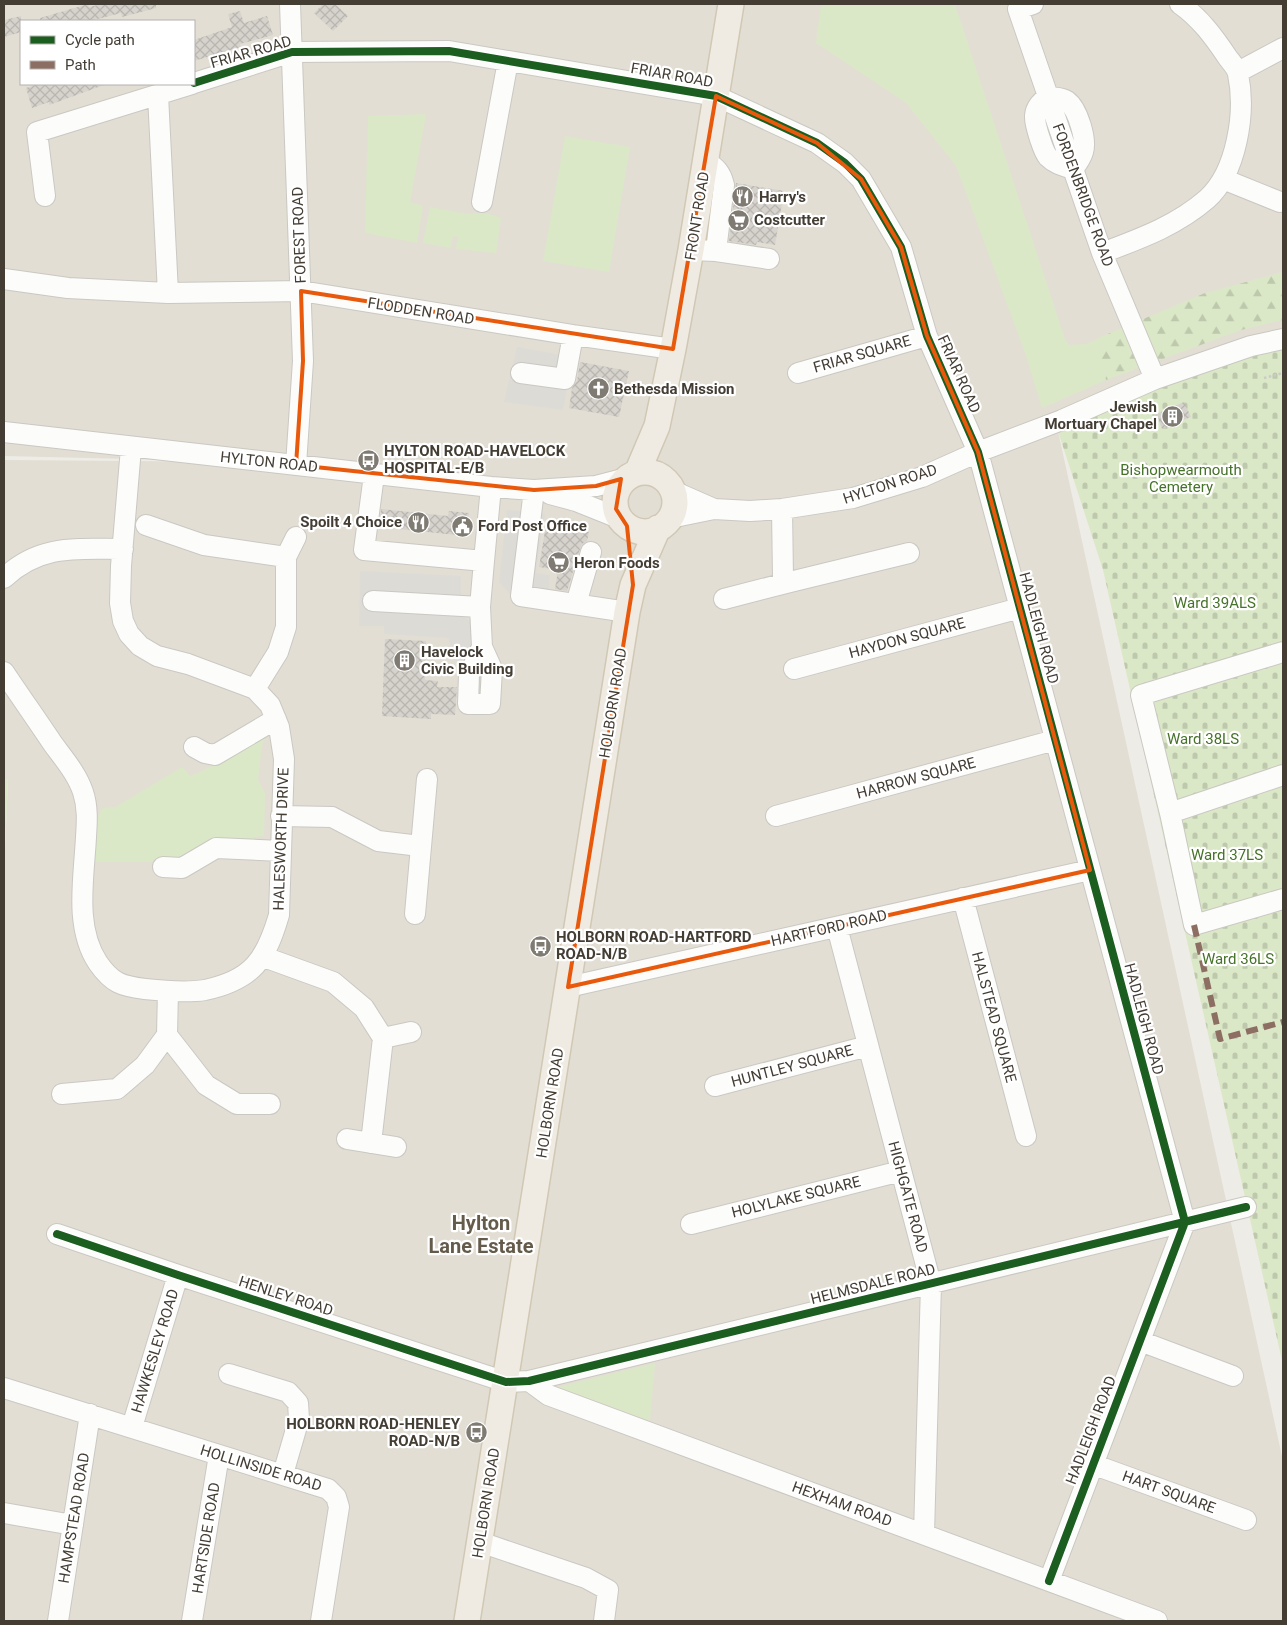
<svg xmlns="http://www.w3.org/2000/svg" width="1287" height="1625" font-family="Roboto,sans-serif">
  <defs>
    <pattern id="forest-firs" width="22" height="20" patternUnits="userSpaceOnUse" patternTransform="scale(1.25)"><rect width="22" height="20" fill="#dbe8c7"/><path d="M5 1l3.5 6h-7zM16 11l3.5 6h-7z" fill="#bdc8ac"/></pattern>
    <pattern id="cemetery-stones" width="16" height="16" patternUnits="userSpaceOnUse" patternTransform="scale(1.25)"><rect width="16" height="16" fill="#dbe8c7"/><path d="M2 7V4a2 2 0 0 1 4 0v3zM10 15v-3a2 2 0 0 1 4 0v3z" fill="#bdc8ac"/></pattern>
    <pattern id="building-cross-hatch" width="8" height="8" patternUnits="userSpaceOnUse" patternTransform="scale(1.25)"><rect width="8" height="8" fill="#d6d3cd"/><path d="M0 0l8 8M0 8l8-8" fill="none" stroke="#b9b6b1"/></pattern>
  </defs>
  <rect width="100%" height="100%" fill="#eeece6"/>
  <path fill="#e2ded4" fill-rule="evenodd" d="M4,4H1283V339L1056,422L1283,1461V1621H4V873L8,780L4,779V460L257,462L4,456ZM21,21H194V84H21Z"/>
  <path fill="#dbe8c7" d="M821,4H955L1065,339L1069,345L1087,344L1098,338L1106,380L1042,408L1025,353L956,166L906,103L816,43Z
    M426,114L410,202L423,206L417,243L365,233L368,116Z
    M565,136L630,147L609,272L543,261Z
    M430,207L469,214C480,211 491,214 501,218L496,253L456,249L458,237L453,236L451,248L423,243Z
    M263,734L265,739L262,745L258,780L265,793L264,836L254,837L255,845L174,862H94L95,823L102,808L115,807L182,767L190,776C216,766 239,750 263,734Z
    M4,779H8L4,873Z
    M655,1363L650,1421L558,1387Z"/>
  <path fill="url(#forest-firs)" d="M1283,272V320L1241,330L1106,380L1098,338L1205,293Z"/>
  <path fill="url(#cemetery-stones)" d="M1283,339V1365L1103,570L1055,422Z"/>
  <path fill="#dddbd6" d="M517,347L573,357L563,410L504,402Z
    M507,510L545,514L536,573L550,575L547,608L519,604L499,582Z
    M360,571L461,576V614L488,637L501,666L498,712L462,711L464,669L455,659L448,638L384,634V626H359Z"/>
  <path fill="url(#building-cross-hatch)" d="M88,4L89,7L102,4H156V8L122,17L121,13L90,21H40V18Z
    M323,4H335L348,16L333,31L314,13Z
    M240,11L244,23L267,16L273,35L240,44L241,47L194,61V40L232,27L228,14Z
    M21,16V32L4,37V20Z
    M38,84H104V85L49,105V102L32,108L26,88Z
    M736,183L784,191L775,245L757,242L756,245L729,241Z
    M580,362L629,371L619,417L569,408L572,388L577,381Z
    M1184,402L1191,417L1162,429L1156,414Z
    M381,509L448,516L449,511L469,513L466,536L379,527Z
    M546,525L589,532L587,541L582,544L580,549L567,591L555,589L558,570L539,567Z
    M385,639L426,641L425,680L438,681L437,687H457L455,715L431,714V719L382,716Z"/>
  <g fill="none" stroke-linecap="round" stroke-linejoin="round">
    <defs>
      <path id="minor" d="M290,4L303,361L296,465
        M1033,4L1018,9L1102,253L1155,379
        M1238,72L1283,48
        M194,83L292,52L449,51L716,96L817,143L845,163L861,179L901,247L927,336L978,452L1185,1222L1049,1581
        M158,95L168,293
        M1048,97C1055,98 1061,97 1067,101C1078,109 1087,140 1083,152C1081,159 1077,164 1073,169C1064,166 1055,164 1048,157C1044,152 1042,145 1040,139C1034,121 1030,109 1048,97Z
        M1223,179L1280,202
        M45,196L37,132L192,84
        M482,202L508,61
        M691,250L716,251L724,185C721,172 716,168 706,161
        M716,251L769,259
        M1102,253C1139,239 1176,226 1207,199C1237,172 1246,112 1238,74C1237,68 1231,62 1228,58C1214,37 1200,18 1180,4
        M4,279L68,288L168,293L301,291L573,335L673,349
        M521,373L565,379L573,335
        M798,373L927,336
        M4,432L491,487L534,490L596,486L627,478
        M374,475L364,550L484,561L491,487
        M534,490L521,596L627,612
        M673,491L714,509
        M550,494L576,501L621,519
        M782,509L783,578L790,582L909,553
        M670,518L714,509L750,511L782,509L853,498L922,477L978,452L1062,420L1155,379L1251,346L1283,339
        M146,525L204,545L286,557
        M4,578C40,544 76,549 123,549
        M724,599L790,582
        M373,601L480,607L484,561
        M576,604L591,552
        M480,607L482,647L469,675L468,704H490L492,669L482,647
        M1283,652L1141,695L1170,813L1194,925L1283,899
        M794,669L1020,608
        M4,672C20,696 37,720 53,744C64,759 77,774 83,792C88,807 87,822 86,837C84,878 74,927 98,963C112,983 121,986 145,989C164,991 186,993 205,990C253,980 266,959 279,915L284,759L279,727L270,705L255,689L188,664L157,656L140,646L129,634L123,621L120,603L121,566L131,448
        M255,689L278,652L286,627V557L296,537
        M194,747L205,753L215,755L276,719
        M1170,813L1283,775
        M281,816L332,817L378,841L420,846
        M776,816L1055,740
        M163,867L182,868L216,848L281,851
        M963,898L1026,1136
        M415,914L427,779
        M837,927L931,1284L924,1534
        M264,957L333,982L364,1008L383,1038L371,1143
        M568,987L1090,870
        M167,1035L206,1085L237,1104H270
        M383,1038L411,1032
        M715,1086L868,1046
        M62,1094L117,1089L145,1065L167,1035L168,991
        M347,1139L396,1147
        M691,1224L901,1171
        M57,1234L178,1275L506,1382L529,1381L1246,1207
        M1140,1341L1233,1376
        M229,1374L288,1392L298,1403L299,1419L283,1474
        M529,1381L548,1395L1157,1621
        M4,1388L328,1489L336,1497L339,1507L321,1621
        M132,1427L178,1275
        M1092,1464L1246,1520
        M4,1513L73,1525
        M480,1542L586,1578L608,1590L604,1621
        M58,1621L90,1414
        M192,1621L219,1455"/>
      <path id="major" d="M615 502a30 30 0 1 1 60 0a30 30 0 1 1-60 0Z
        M637,473L657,426L673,349L691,250L731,4
        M467,1621L627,612L633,585L658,528"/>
    </defs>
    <use href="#minor" stroke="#cac8c2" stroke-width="22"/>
    <use href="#major" stroke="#d0c8b4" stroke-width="28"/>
    <path stroke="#cccac6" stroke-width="2.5" stroke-dasharray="2.5 2.5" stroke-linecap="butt" d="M1264,378L1283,373"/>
    <use href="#minor" stroke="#fcfcfb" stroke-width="20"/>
    <use href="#major" stroke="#efebe2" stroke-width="25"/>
    <path stroke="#8d6e63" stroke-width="6" stroke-dasharray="12 6" stroke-linecap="butt" d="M1194,925L1220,1039L1283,1022"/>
    <defs>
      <path id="cycleway" d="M194,83L292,52L449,51L716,96L817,143L845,163L861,179L901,247L927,336L978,452L1185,1222L1049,1581
        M57,1234L178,1275L506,1382L529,1381L1246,1207"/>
    </defs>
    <use href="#cycleway" stroke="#fff" stroke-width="11"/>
    <use href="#cycleway" stroke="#1b5e20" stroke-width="8"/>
  </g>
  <path fill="none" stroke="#e8590c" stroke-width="4" stroke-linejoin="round" d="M716,96L817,143L861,179L901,247L927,336L978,452L1090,870L568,987L633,585L627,526L616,509L621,479L596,486L534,490L296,465L303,361L301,291L673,349Z"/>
  <defs>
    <symbol id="restaurant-disc" viewBox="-11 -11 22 22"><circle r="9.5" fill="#7f7a72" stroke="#fff"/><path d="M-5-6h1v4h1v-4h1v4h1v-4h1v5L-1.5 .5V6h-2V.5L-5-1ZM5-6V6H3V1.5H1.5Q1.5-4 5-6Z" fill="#fff"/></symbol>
    <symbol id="supermarket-disc" viewBox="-11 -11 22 22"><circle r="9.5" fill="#7f7a72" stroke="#fff"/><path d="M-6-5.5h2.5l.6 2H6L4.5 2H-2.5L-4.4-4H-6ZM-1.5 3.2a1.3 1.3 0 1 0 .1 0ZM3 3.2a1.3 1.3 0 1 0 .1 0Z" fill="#fff"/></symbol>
    <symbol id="church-disc" viewBox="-11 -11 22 22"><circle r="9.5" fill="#7f7a72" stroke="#fff"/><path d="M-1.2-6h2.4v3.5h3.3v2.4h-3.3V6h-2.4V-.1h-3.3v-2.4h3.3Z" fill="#fff"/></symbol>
    <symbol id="building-disc" viewBox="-11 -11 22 22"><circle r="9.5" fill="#7f7a72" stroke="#fff"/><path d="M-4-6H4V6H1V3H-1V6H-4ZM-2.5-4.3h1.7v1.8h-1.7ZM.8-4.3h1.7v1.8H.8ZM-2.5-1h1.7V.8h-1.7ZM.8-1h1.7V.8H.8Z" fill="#fff"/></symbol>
    <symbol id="bus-disc" viewBox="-11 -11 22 22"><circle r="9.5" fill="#7f7a72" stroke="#fff"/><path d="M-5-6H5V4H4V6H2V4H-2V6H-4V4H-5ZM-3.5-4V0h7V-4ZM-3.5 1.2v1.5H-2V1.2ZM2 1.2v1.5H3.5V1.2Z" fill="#fff"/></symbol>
    <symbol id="civic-disc" viewBox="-11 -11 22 22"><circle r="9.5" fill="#7f7a72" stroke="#fff"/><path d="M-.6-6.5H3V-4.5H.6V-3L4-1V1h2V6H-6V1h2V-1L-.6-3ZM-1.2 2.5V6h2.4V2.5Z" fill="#fff"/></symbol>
  </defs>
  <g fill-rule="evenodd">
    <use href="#restaurant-disc" x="730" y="184" width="25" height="25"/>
    <use href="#supermarket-disc" x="726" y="208" width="25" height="25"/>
    <use href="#church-disc" x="586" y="376" width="25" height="25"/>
    <use href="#building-disc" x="1160" y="404" width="25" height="25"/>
    <use href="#bus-disc" x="356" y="448" width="25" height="25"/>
    <use href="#restaurant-disc" x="406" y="510" width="25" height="25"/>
    <use href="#civic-disc" x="450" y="514" width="25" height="25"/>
    <use href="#supermarket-disc" x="546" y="550" width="25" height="25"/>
    <use href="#building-disc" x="392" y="648" width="25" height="25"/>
    <use href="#bus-disc" x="528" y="934" width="25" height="25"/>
    <use href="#bus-disc" x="464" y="1420" width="25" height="25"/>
  </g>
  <g text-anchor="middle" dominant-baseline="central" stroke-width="4.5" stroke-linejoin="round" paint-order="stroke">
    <g font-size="15" fill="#433d34" stroke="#fff">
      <text transform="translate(251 52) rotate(-16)">FRIAR ROAD</text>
      <text transform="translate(672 75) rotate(10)">FRIAR ROAD</text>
      <text transform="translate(1083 195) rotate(70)">FORDENBRIDGE ROAD</text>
      <text transform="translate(697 216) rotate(-81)">FRONT ROAD</text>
      <text transform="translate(299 235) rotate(-92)">FOREST ROAD</text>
      <text transform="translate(421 311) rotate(9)">FLODDEN ROAD</text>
      <text transform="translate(862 354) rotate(-16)">FRIAR SQUARE</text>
      <text transform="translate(959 374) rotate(66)">FRIAR ROAD</text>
      <text transform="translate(269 462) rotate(6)">HYLTON ROAD</text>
      <text transform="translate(890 484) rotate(-18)">HYLTON ROAD</text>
      <text transform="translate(1039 628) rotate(75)">HADLEIGH ROAD</text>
      <text transform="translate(907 638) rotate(-15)">HAYDON SQUARE</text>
      <text transform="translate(613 703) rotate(-81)">HOLBORN ROAD</text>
      <text transform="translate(916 778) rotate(-15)">HARROW SQUARE</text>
      <text transform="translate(281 839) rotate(-88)">HALESWORTH DRIVE</text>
      <text transform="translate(829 928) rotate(-13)">HARTFORD ROAD</text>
      <text transform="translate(994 1017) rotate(75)">HALSTEAD SQUARE</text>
      <text transform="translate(1144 1019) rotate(75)">HADLEIGH ROAD</text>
      <text transform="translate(792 1066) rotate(-15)">HUNTLEY SQUARE</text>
      <text transform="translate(550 1103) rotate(-81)">HOLBORN ROAD</text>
      <text transform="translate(796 1197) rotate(-14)">HOLYLAKE SQUARE</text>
      <text transform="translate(908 1197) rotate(75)">HIGHGATE ROAD</text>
      <text transform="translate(873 1284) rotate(-14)">HELMSDALE ROAD</text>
      <text transform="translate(286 1296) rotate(18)">HENLEY ROAD</text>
      <text transform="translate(155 1351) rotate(-73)">HAWKESLEY ROAD</text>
      <text transform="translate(1091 1430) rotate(-69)">HADLEIGH ROAD</text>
      <text transform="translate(261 1468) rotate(17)">HOLLINSIDE ROAD</text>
      <text transform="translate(1169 1492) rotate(20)">HART SQUARE</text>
      <text transform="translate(486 1503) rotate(-81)">HOLBORN ROAD</text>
      <text transform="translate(842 1504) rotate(20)">HEXHAM ROAD</text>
      <text transform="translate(74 1518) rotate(-81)">HAMPSTEAD ROAD</text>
      <text transform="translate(206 1538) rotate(-81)">HARTSIDE ROAD</text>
    </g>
    <g font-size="15" font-weight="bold" fill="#433d34" stroke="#fff" text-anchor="start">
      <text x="759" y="197">Harry's</text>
      <text x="754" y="220">Costcutter</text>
      <text x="614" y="389">Bethesda Mission</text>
      <text x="1157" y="407" text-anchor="end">Jewish<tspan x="1157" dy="17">Mortuary Chapel</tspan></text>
      <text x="384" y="451">HYLTON ROAD-HAVELOCK<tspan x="384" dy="17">HOSPITAL-E/B</tspan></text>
      <text x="402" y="522" text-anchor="end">Spoilt 4 Choice</text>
      <text x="478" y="526">Ford Post Office</text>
      <text x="574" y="563">Heron Foods</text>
      <text x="421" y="652">Havelock<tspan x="421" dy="17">Civic Building</tspan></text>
      <text x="556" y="937">HOLBORN ROAD-HARTFORD<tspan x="556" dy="17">ROAD-N/B</tspan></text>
      <text x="460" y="1424" text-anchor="end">HOLBORN ROAD-HENLEY<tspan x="460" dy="17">ROAD-N/B</tspan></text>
    </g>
    <g font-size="15" fill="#467229" stroke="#fff">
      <text x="1181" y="470">Bishopwearmouth<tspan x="1181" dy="17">Cemetery</tspan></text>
      <text x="1215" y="603">Ward 39ALS</text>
      <text x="1203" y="739">Ward 38LS</text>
      <text x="1227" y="855">Ward 37LS</text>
      <text x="1238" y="959">Ward 36LS</text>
    </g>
    <g font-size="20" font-weight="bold" fill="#655b4b" stroke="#fff">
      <text x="481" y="1223">Hylton<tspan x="481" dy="23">Lane Estate</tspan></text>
    </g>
  </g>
  <rect width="1287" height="1625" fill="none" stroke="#433d34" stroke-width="10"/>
  <rect x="20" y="20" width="175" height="65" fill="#ffffff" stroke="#b4b1ae"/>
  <rect x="30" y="36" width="25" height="8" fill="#1b5e20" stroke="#b4b1ae"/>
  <text x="65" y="45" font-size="15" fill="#433d34">Cycle path</text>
  <rect x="30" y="61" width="25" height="8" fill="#8d6e63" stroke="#b4b1ae"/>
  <text x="65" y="70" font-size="15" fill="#433d34">Path</text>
</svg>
